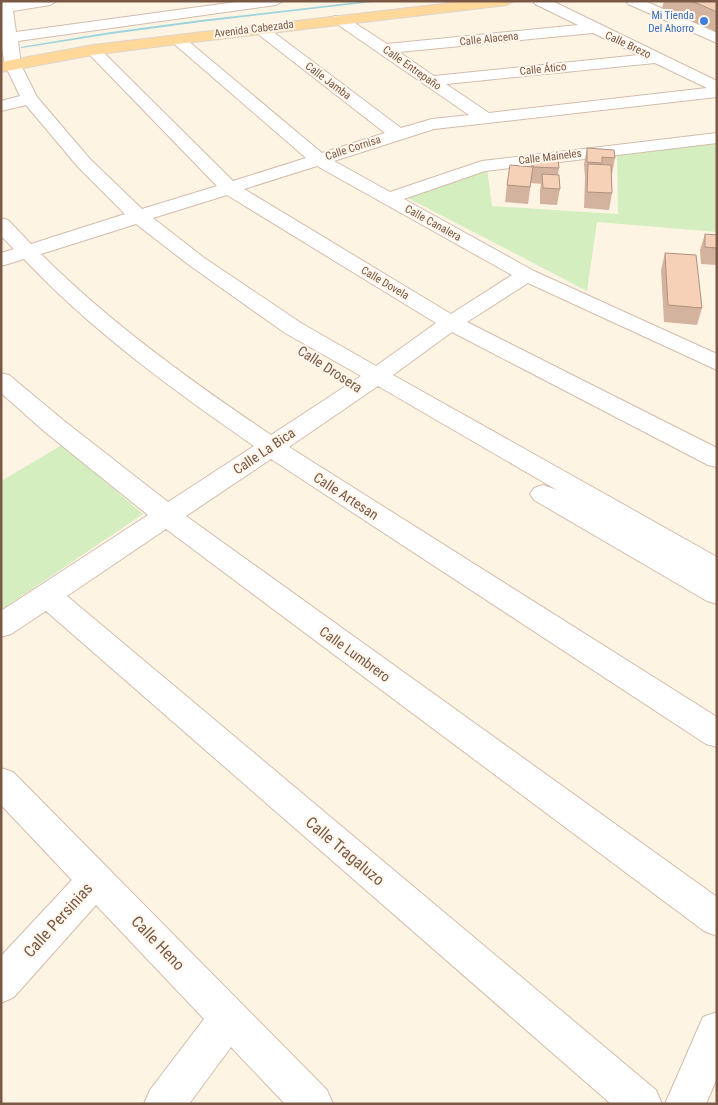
<svg xmlns="http://www.w3.org/2000/svg" width="718" height="1105" font-family="'Roboto Condensed',sans-serif">
  <rect width="100%" height="100%" fill="#fef4e4"/>
  <path fill="#d4eec0" d="M717,143V232L597,222L587,291L408,198L487,168L492,206L618,214L617,154Z
    M62,445L143,514L1,610V481Z"/>
  <g fill="none" stroke-linecap="round" stroke-linejoin="round">
    <path fill="#9bd4dd" fill-rule="evenodd" d="M367,1H381L201,22L111,34L22,48L20,47L111,32L201,20Z"/>
    <defs>
      <path id="minor" d="M1,1H57L50,5L13,11L16,32L243,1H283L276,5L18,41L21,65L37,97L90,159L142,209L217,186L88,53L85,50L88,47H98L233,181L306,158L172,42L169,39L172,36H182L322,153L385,133L254,31L252,28L254,25H264L401,128L432,119L469,115L334,22L332,19L334,16H344L387,44L578,25L535,4L533,1H552L717,81V97L434,129L334,161L390,192L482,161L717,133V143L485,171L404,199L534,271L717,354V370L528,283L467,322L717,448V467L708,465L452,332L393,375L717,557V604L707,601L534,500L530,494L534,488L543,485L557,490L378,386L289,447L717,717V747L706,744L271,459L186,516L717,897V936L704,931L166,529L67,596L656,1090L662,1104H611L46,611L11,634L1,637V611L148,515L45,432L1,393V373L9,375L63,420L168,502L254,446C173,390 92,331 24,259L1,266V253L14,249L1,236V218L8,220L31,244L125,214L78,167L26,105L1,111V101L20,96L5,65L1,43ZM593,33L639,55L434,76L399,52ZM655,63L707,88L489,113L446,84ZM317,166L512,275L451,314L244,189ZM227,195L436,323L376,366L301,323L203,257L153,218ZM136,224L189,265L285,333L361,376L271,435C191,381 110,323 41,254Z
        M626,1H645L717,33V43L628,4Z
        M1,768L13,772L327,1090L333,1104H285L231,1047L189,1104H144L150,1090L204,1019L96,905L14,997L1,1003V956L72,880L1,805Z
        M717,1012V1078L706,1104H665L703,1017Z"/>
      <path id="major" d="M468,1H514L507,5L177,44L93,55L1,72V62L93,45Z"/>
    </defs>
    <use href="#minor" stroke="#d4bcab" stroke-width="2"/>
    <use href="#major" stroke="#dcd4cf" stroke-width="2"/>
    <use href="#minor" fill="#fff" fill-rule="evenodd"/>
    <use href="#major" fill="#ffd89a" fill-rule="evenodd"/>
  </g>
  <path fill="#d4b39e" d="M664,1H717V32L662,8Z
    M587,148L615,158L612,174H611L612,193L609,210L584,208L585,178L584,164Z
    M532,159L559,168L558,175L560,189L557,205L540,204V190L541,184L531,183L528,204L505,202L507,185L531,167Z
    M705,234L717,235V265L701,264L700,250Z
    M665,253L702,308L697,325L664,322L661,270Z"/>
  <path fill="#f7d0b8" stroke="#ad9281" d="M692,1H717V12Z
    M587,148L614,150L615,158L602,157V163L587,162Z
    M532,159L558,160L559,168L533,167Z
    M588,164L611,165L612,193L587,192Z
    M510,165L533,167L530,187L507,185Z
    M542,174L559,175L560,189L543,188Z
    M705,234L717,235V248L705,247Z
    M665,253L696,255L702,308L668,305Z"/>
  <circle fill="#3f7fe0" stroke="#fff7ec" stroke-width="2" cx="704" cy="21" r="5"/>
  <g text-anchor="middle" dominant-baseline="central" stroke-width="4" stroke-linejoin="round" paint-order="stroke">
    <g font-size="11" fill="#366cbe" stroke="#fff7ec" text-anchor="end">
      <text x="694" y="15">Mi Tienda<tspan x="694" dy="13">Del Ahorro</tspan></text>
    </g>
    <g font-size="11" fill="#7a5846" stroke="#fff7ec">
      <text transform="translate(254 29) rotate(-7)">Avenida Cabezada</text>
      <text transform="translate(489 39) rotate(-6)">Calle Alacena</text>
      <text transform="translate(628 45) rotate(25)">Calle Brezo</text>
      <text transform="translate(412 68) rotate(35)">Calle Entrepaño</text>
      <text transform="translate(543 69) rotate(-6)">Calle Ático</text>
      <text transform="translate(328 81) rotate(37)">Calle Jamba</text>
      <text transform="translate(353 148) rotate(-18)">Calle Cornisa</text>
      <text transform="translate(550 157) rotate(-7)">Calle Maineles</text>
      <text transform="translate(433 223) rotate(29)">Calle Canalera</text>
      <text transform="translate(385 283) rotate(31)">Calle Dovela</text>
    </g>
    <g font-size="14" fill="#7a5846" stroke="#fff7ec">
      <text transform="translate(330 369) rotate(33)">Calle Drosera</text>
      <text transform="translate(264 451) rotate(-34)">Calle La Bica</text>
      <text transform="translate(346 496) rotate(33)">Calle Artesan</text>
      <text transform="translate(355 654) rotate(36)">Calle Lumbrero</text>
    </g>
    <g font-size="16" fill="#7a5846" stroke="#fff7ec">
      <text transform="translate(345 851) rotate(40)">Calle Tragaluzo</text>
      <text transform="translate(58 920) rotate(-48)">Calle Persinias</text>
      <text transform="translate(158 943) rotate(46)">Calle Heno</text>
    </g>
  </g>
  <rect width="718" height="1105" fill="none" stroke="#7a5846" stroke-width="5"/>
</svg>
